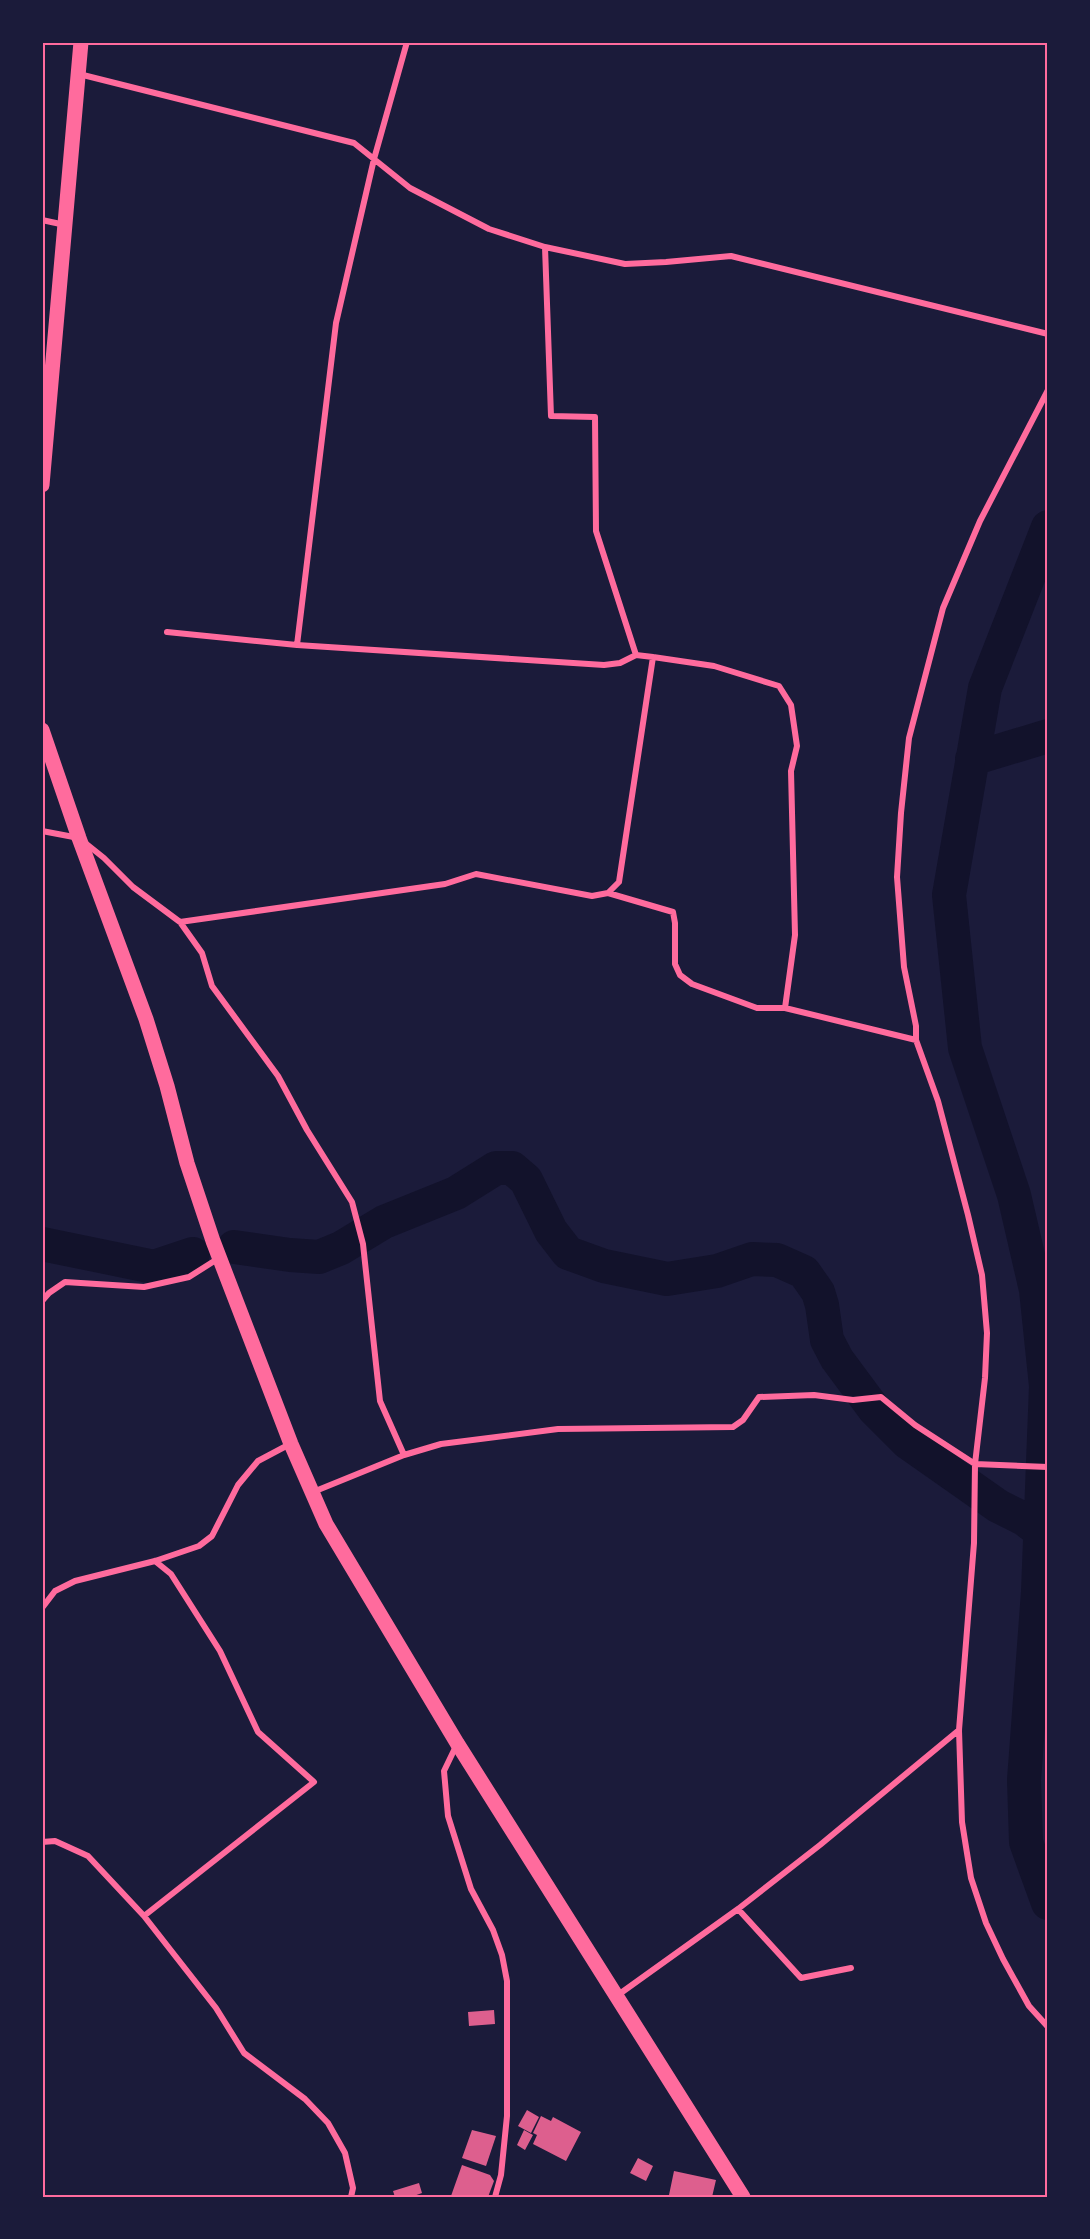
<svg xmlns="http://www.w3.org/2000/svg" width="1090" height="2239" font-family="'Source Sans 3',sans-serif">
  <rect width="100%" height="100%" fill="#1b1b3a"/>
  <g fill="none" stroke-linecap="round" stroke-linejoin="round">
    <path stroke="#12122b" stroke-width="34" d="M1048,527L985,688L949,895L965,1048L1014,1195L1036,1290L1046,1386L1038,1592L1024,1780L1026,1842L1048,1903
      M972,759L1048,736
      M42,1244L154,1267L193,1254
      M234,1247L290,1255L319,1257L341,1248L384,1222L456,1193L496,1168H512L526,1180L551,1231L568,1253L604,1266L667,1279L717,1271L752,1259L777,1260L804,1272L818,1292L822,1305L827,1340L837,1359L874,1409L907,1442L998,1506L1024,1519L1041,1532"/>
  </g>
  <path fill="#dd5f8e" d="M494,2010L495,2024L469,2026L468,2012Z
    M527,2110L539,2117L531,2133L518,2126Z
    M541,2116L551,2121L553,2117L581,2132L566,2161L533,2144L537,2135L533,2133Z
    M472,2130L496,2136L486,2166L462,2158Z
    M524,2130L533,2135L525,2150L517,2145Z
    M638,2158L653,2166L646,2181L630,2173Z
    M462,2165L490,2175L494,2181L488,2197L451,2196Z
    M674,2171L716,2180L712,2197H677L669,2195Z
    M419,2183L422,2193L411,2197H395L393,2191Z"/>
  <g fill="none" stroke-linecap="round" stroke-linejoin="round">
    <path stroke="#ff6b9d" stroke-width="6" d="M79,74L354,143L410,188L489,229L545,247L625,264L666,262L731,256L1048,334
      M42,220L65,225
      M1048,390L980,521L943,608L909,738L901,813L897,877L904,967L916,1026V1040L938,1101L968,1215L982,1275L987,1333L985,1378L975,1464L974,1543L959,1730L962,1822L971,1878L986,1923L1003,1959L1029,2006L1048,2027
      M167,632L297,645L604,665L620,663L636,655
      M297,645L336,323L374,159L407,42
      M653,657L714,666L779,686L791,705L797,746L791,771L795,935L785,1008
      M42,831L79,838L104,858L133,887L180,922L202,953L212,986L278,1076L307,1130L352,1202L363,1244L380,1401L404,1455
      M608,893L673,912L675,923V964L680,975L692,984L757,1008H785L916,1040
      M180,922L445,884L476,874L592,896L608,893L619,882L653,657L636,655L596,531L595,417L551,416L545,247
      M42,1301L49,1293L65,1282L144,1287L189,1277L219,1258
      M313,1492L404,1455L441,1444L558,1429L733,1427L743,1420L759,1397L814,1395L853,1400L881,1397L915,1425L975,1464L1048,1467
      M42,1608L55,1591L75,1581L155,1561L199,1546L212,1536L238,1485L258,1461L290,1444
      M457,1744L444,1771L448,1816L471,1889L493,1930L502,1955L507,1981V2116L501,2175L495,2197
      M42,1842L55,1841L88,1856L144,1916L216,2008L244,2053L305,2099L328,2123L345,2153L353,2188L351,2197
      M738,1909L801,1978L851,1968
      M144,1916L314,1782L258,1732L220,1651L171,1574L155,1561
      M618,1995L738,1909L820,1845L959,1730"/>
    <path stroke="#ff6b9d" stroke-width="15" d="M42,485L81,42
      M42,730L79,838L146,1019L167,1086L187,1163L213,1241L291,1444L326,1524L457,1743L743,2197"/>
  </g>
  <rect width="1090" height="2239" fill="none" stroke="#1b1b3a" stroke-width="87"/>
  <rect x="44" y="44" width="1002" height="2152" fill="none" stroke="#ff6b9d" stroke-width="2"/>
</svg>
